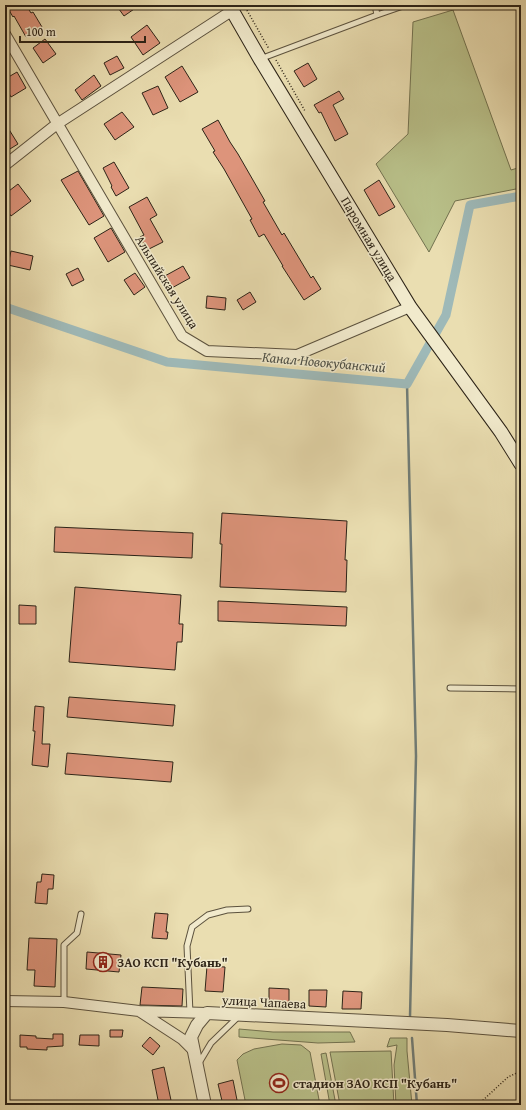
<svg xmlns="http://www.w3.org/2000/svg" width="526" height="1110" font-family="'Gentium Book Plus',serif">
  <rect width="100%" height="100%" fill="#eadeb1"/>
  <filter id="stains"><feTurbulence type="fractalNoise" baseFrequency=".005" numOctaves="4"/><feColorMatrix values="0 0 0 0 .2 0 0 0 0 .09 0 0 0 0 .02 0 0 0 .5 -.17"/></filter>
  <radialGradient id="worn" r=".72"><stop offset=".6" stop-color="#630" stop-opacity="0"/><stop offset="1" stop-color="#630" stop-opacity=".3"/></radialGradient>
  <path fill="#b9c18a" stroke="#727250" d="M453,10L511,170L521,167V188L455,201L429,252L376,164L408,134L413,22Z
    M239,1029L273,1032H350L355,1042L318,1043L239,1037Z
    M390,1038H407V1051L412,1105H396L394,1065L397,1045L387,1047Z
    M282,1044L301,1045L310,1052L320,1105H246L237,1060L243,1054L254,1049Z
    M391,1051L394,1105H340L330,1052Z
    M326,1053L336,1105H330L321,1054Z"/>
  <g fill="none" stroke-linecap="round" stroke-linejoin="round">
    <path stroke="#707d78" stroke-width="2.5" d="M407,384L416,756L410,1017
      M412,1038L417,1105"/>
    <path stroke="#9eb9b8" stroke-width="9" d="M5,307L167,362L407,384L446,315L470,205L521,196"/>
  </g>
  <path fill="#dd947b" stroke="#2c2317" d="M6,5H26L31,13L33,12L42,27L26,37L14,16L13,17Z
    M116,5H140L124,16Z
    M147,25L160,43L143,55L131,37Z
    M45,39L56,54L43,63L33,48Z
    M117,56L124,68L110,75L104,63Z
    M308,63L317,79L304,87L294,71Z
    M182,66L198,92L180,102L165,77Z
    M17,72L26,88L11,97L5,86V79Z
    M94,75L101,86L82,100L75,90Z
    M158,86L168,108L153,115L142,93Z
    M339,91L344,99L333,105L348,134L335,141L321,112L319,113L314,105Z
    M122,112L134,127L115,140L104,124Z
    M218,120L230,142L238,154L265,201L263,202L282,235L284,233L311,278L313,276L321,289L304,300L282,266H283L264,234L259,237L250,220L252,219L224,169L213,152L215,151L202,129Z
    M5,123L18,144L5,152Z
    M114,162L129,188L116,196L111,187L112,186L103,168Z
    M78,171L104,216L89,225L61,180Z
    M379,180L395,207L379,216L364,190Z
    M18,184L31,201L11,216L5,207V194Z
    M147,197L157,215L150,219L163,242L147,250L140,237L144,235L129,207Z
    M111,228L125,252L108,262L94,238Z
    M11,251L33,256L30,270L8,265Z
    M183,266L190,278L170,289L163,277Z
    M78,268L84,280L72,286L66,274Z
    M135,273L145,287L134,295L124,280Z
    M250,292L256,302L243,310L237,300Z
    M207,296L226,298L225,310L206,308Z
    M222,513L347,521L345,560H347L346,592L220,587L222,544H220Z
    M55,527L193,533L192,558L54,552Z
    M75,587L181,595L179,624H183L182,642H177L175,670L69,662Z
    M218,601L347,607L346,626L218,621Z
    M19,605L36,606V624H19Z
    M69,697L175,705L173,726L67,717Z
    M35,706L44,707L42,744H50L48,767L32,765L35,731H33Z
    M67,753L173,762L171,782L65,774Z
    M42,874L54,875L53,889H48L47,904L35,903L37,882H41Z
    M155,913L168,914L166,932H168L167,939L152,938Z
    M29,938L57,939L55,987L34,986L35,970H27Z
    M87,952L121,955L119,972L86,969Z
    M207,966L225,967L223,992L205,991Z
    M142,987L183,989L182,1006L140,1005Z
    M269,988L289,989V1006H269Z
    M309,990H327L326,1007L309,1006Z
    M343,991L362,992L361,1009H342Z
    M110,1030H123L122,1037H110Z
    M53,1034H63V1046L47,1047V1050L27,1049V1047H20V1035L36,1036V1038L53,1039Z
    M80,1035H99V1046L79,1045Z
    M150,1037L160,1046L153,1055L142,1046Z
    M164,1067L172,1105H159L152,1070Z
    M233,1080L238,1105H223L218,1084Z"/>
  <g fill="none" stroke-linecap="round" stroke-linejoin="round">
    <defs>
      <path id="service" d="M375,5L377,15L406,5
        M260,59L377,15
        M450,688L521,689
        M64,1002V945L77,933L81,914
        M190,1013L187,946L192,927L208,915L227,910L248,909
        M199,1063L211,1043L239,1016"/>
      <path id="minor" d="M5,34L182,336L207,351L297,355L410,307
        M5,165L57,124L233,10
        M5,1001L64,1002L139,1011L207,1013
        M139,1011L182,1039L194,1051"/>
      <path id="tertiary" d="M205,1105L191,1037L197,1025L207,1013L447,1025L521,1031"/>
      <path id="secondary" d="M229,5L260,59L410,307L501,432L521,464"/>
    </defs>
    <use href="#service" stroke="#5c523e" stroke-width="7"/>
    <use href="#minor" stroke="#5c523e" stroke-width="12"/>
    <use href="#tertiary" stroke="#5c523e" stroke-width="14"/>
    <use href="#secondary" stroke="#2c2317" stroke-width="15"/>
    <path stroke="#2c2317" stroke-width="1.5" stroke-dasharray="1 2" stroke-linecap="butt" d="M244,5L269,49
      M276,60L305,111
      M472,1105L481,1102L508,1077L521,1071"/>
    <use href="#service" stroke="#f1eacc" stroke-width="5"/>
    <use href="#minor" stroke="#f1eacc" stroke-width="10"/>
    <use href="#tertiary" stroke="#f1eacc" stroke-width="12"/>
    <use href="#secondary" stroke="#f1eacc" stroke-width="13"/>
  </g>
  <defs>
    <symbol id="building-ring" viewBox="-11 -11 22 22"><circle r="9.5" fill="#f1eacc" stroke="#8f2418" stroke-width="1.5"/><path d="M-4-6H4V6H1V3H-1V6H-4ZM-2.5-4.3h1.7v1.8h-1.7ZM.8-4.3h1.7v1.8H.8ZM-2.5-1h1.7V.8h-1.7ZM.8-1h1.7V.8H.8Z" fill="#8f2418"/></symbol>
    <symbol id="stadium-ring" viewBox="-11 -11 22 22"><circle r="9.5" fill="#f1eacc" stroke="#8f2418" stroke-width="1.5"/><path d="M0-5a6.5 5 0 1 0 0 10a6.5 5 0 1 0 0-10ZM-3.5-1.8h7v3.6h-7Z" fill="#8f2418"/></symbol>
  </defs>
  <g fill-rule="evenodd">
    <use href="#building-ring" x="92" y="951" width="22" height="22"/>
    <use href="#stadium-ring" x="268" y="1072" width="22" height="22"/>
  </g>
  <g text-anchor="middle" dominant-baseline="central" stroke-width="3" stroke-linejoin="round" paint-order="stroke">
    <g font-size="13" fill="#2c2317" stroke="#f1eacc">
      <text transform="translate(369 239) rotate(59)">Паромная улица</text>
      <text transform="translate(167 282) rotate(58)">Альпийская улица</text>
      <text transform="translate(264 1002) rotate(3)">улица Чапаева</text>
    </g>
    <g font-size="13" font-weight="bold" fill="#2c2317" stroke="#f1eacc" text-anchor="start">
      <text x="117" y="962">ЗАО КСП "Кубань"</text>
      <text x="293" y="1083">стадион ЗАО КСП "Кубань"</text>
    </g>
    <g font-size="14" font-style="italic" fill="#4e5047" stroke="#f1eacc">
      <text transform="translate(324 362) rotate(5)">Канал Новокубанский</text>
    </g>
  </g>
  <rect width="526" height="1110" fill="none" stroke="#eadeb1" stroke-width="20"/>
  <rect x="6" y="6" width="514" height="1098" fill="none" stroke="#2c2317" stroke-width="2"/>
  <rect x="10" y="10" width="506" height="1090" fill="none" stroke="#2c2317"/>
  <path d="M20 36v6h125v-6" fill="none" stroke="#2c2317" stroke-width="2"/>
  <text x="26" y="36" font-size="12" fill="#2c2317" stroke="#f1eacc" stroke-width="3" paint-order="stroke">100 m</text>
  <rect width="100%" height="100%" filter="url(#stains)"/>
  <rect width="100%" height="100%" fill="url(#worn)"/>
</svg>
